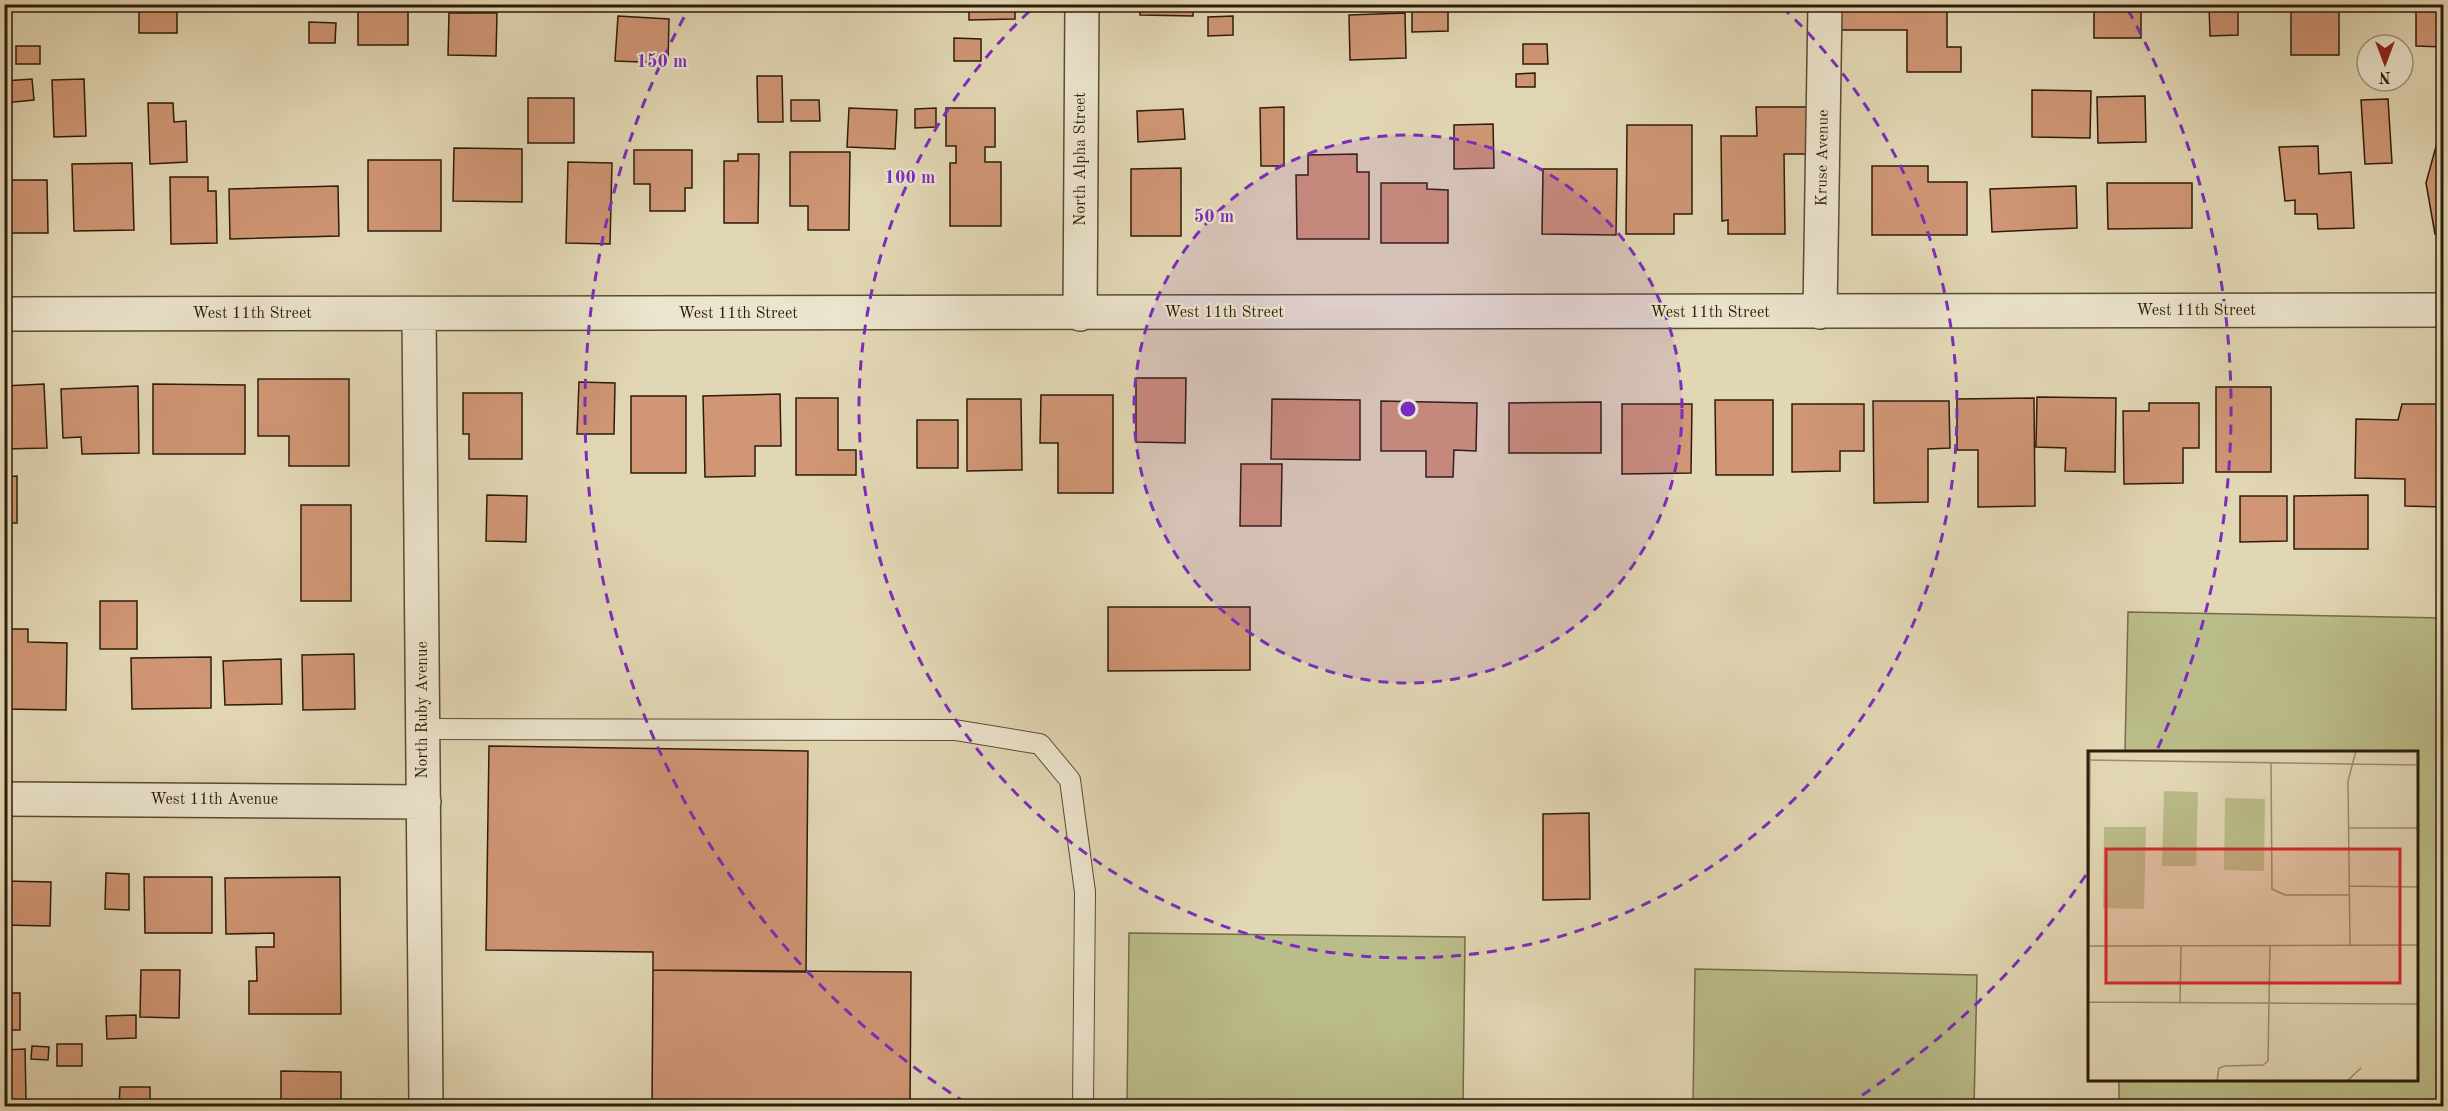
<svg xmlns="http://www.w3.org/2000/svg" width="2448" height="1111" font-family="'Old Standard TT',serif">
  <rect width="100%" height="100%" fill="#e2d7b4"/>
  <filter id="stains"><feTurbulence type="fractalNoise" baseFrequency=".00333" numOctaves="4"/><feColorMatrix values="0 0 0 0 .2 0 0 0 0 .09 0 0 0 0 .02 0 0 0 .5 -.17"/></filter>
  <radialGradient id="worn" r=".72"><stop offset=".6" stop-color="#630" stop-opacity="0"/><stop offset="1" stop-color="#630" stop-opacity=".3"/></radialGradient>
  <path fill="#babc89" stroke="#746c49" stroke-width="1.5" d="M2128,612L2443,618V1106H2119V1080H2416V752H2125Z
    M1129,933L1465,937L1463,1106H1127Z
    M1695,969L1977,975L1974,1106H1693Z"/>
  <path fill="#d09675" stroke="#2d1c09" stroke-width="1.5" d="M139,4H177V33H139Z
    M358,4H408V45H358Z
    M969,4H1015V19L969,20Z
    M1140,4H1193V16L1140,15Z
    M1412,4H1448V31L1412,32Z
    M1786,4H1812V10L1786,11Z
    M1835,4H1947V47H1961V72H1907V30H1835Z
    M2094,4H2141V38H2094Z
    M2209,4H2238V35L2210,36Z
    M2416,4H2444V47L2416,46Z
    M2291,10H2339V55H2291Z
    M449,13H497L496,56L448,55Z
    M1405,13L1406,58L1350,60L1349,15Z
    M618,16L669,19L668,63L615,61Z
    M1233,16V35L1208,36V17Z
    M309,22L336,23L335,43H309Z
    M954,38L981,39V61H954Z
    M1523,44H1547L1548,64H1523Z
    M16,46H40V64H16Z
    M1535,73V87H1516V74Z
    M757,76H782L783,122H758Z
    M32,79L34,100L4,103V81Z
    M84,79L86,136L54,137L52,80Z
    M2032,90L2091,91L2090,138L2032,137Z
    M2145,96L2146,142L2098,143L2097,97Z
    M528,98H574V143H528Z
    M2388,99L2392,163L2365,164L2361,100Z
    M791,100H819L820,121H791Z
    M148,103H173L174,122L186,121L187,162L150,164Z
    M1284,107V166H1261L1260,108Z
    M1756,107H1816V154H1784L1785,234H1728V220L1722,221L1721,136H1757Z
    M849,108L897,110L895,149L847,147Z
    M936,108V127L915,128V109Z
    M946,108H995V147H985V162H1001V226H950V163H956V146H946Z
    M1183,109L1185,139L1138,142L1137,111Z
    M1493,124L1494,168L1454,169V125Z
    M1627,125H1692V214H1674V234H1626Z
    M2438,139H2444V234H2435L2426,183Z
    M2318,146L2319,174L2351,172L2354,228L2318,229L2317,214H2295V200L2285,201L2279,147Z
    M454,148L522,149V202L453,201Z
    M634,150H692V188H685V211H650V184H634Z
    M790,152H850L849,230H808V206H790Z
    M738,154H759L758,223H724V161H738Z
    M1357,154V172H1369V239H1297L1296,175H1308V155Z
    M368,160H441V231H368Z
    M568,162L612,163L610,244L566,243Z
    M132,163L134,230L74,231L72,164Z
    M1872,166H1928V182H1967V235H1872Z
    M1181,168V236H1131V169Z
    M1543,169H1617L1616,235L1542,234Z
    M170,177H208V191H216L217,243L171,244Z
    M4,180H47L48,233H4Z
    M1381,183H1427V189L1448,190V243H1381Z
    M2107,183H2192V228L2108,229Z
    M338,186L339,236L230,239L229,189Z
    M2076,186L2077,228L1992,232L1990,189Z
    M1136,378H1186L1185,443L1136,442Z
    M258,379H349V466H289V436H258Z
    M579,382L615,383L614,434H577Z
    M44,384L47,448L4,449V386Z
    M153,384L245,385V454H153Z
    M138,386L139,453L82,454L81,437L63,438L61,389Z
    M2216,387H2271V472H2216Z
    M463,393H522V459H469V434H463Z
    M780,394L781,446H755V476L705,477L703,396Z
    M1041,395H1113V493H1058V443H1040Z
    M631,396H686V473H631Z
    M2037,397L2116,398L2115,472L2065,471L2066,448L2036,447Z
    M796,398H838V450H856V475H796Z
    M2034,398L2035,506L1978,507V450H1957V399Z
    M967,399H1021L1022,470L967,471Z
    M1272,399L1360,400V460L1271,459Z
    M1715,400H1773V475H1716Z
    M1381,401L1477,403L1476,451L1454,450L1453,477H1426V451H1381Z
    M1873,401H1949L1950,448L1928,449V502L1874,503Z
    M1601,402V453H1509V403Z
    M2149,403H2199V448H2183V483L2124,484L2123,411H2149Z
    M1622,404H1692L1691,473L1622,474Z
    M1792,404H1864V451H1840V471L1792,472Z
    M2402,404H2444V507L2405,506V479L2355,478L2356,419L2398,420Z
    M917,420H958V468H917Z
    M1241,464H1282L1281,526H1240Z
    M17,476V523H4V477Z
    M487,495L527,496L526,542L486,541Z
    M2368,495V549H2294V496Z
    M2240,496H2287V541L2240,542Z
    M301,505H351V601H301Z
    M100,601H137V649H100Z
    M1108,607H1250V670L1108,671Z
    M6,629H28V642L67,643L66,710L4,709Z
    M354,654L355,709L303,710L302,655Z
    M211,657V708L132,709L131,658Z
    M281,659L282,704L225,705L223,661Z
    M489,746L808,751L806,972L653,970V952L486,950Z
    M1589,813L1590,899L1543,900V814Z
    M106,873L129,874V910L105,909Z
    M144,877H212V933H145Z
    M340,877L341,1014H249V981H257L256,947H274V933L226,934L225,878Z
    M4,881L51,882L50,926L4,925Z
    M141,970H180L179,1018L140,1017Z
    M653,970L911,972L910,1106H1023H652Z
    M4,993H20V1030H4Z
    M136,1015V1038L107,1039L106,1016Z
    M57,1044H82V1066H57Z
    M32,1046L49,1047L48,1060L31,1059Z
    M25,1049L26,1100H4V1050Z
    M281,1071L341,1072V1106H281Z
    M120,1087H150V1106H119Z"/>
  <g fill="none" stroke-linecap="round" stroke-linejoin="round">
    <defs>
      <path id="lane" d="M424,729L955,730L1040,744L1070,780L1085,892L1083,1106"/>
      <path id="street" d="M1820,312L1825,4
        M4,314L2444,310
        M419,314L426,1106
        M1080,314L1082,4
        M4,799L424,802"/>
    </defs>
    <use href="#lane" stroke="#5a4b34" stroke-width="22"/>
    <use href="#street" stroke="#5a4b34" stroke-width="36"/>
    <use href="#lane" stroke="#ece5ce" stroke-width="20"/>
    <use href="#street" stroke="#ece5ce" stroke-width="33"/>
  </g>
  <circle cx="1408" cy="409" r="274" fill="#7b2cbf" fill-opacity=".12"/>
  <g fill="none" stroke="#7b2cbf" stroke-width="3" stroke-dasharray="10 8">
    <circle cx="1408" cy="409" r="274"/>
    <path d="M1782 7A549 549 0 1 1 1034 7"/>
    <path d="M2086 875A823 823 0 0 1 1850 1103M966 1103A823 823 0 0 1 688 10M2128 10A823 823 0 0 1 2157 750"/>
  </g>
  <g text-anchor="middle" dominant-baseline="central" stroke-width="4.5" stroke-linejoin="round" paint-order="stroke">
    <g font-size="16" fill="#2d1c09" stroke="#ece5ce">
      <text transform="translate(1823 158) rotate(-89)">Kruse Avenue</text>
      <text transform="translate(1081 159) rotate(-90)">North Alpha Street</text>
      <text x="2196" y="311">West 11th Street</text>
      <text x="1224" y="313">West 11th Street</text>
      <text x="1710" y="313">West 11th Street</text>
      <text x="252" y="314">West 11th Street</text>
      <text x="738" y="314">West 11th Street</text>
      <text transform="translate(423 710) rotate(-90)">North Ruby Avenue</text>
      <text x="214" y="800">West 11th Avenue</text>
    </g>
  </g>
  <g transform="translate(2088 751)">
    <rect width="330" height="330" fill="#e2d7b4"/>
    <path d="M76,40L110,41L108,115H74ZM137,47L177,48L176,120L136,119ZM16,76H58L56,158L15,157Z" fill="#babc89"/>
    <path fill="none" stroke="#9a8c70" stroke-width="1.5" d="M0,9L330,14M183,12L184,138L197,144H261M261,77H330M261,135L330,136M262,194L260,30L268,0M1,195L330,194M1,251L330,253M92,252L93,194M0,330L2,0M129,330L131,317L137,315L175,314L180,310L182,194M259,330L273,317"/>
    <path fill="#d62828" fill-opacity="0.15" stroke="#d62828" stroke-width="3" d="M18,98H312V232H18Z"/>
    <rect width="330" height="330" fill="none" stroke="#2d1c09" stroke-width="3"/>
  </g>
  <circle cx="1408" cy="409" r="9" fill="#7b2cbf" stroke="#ece5ce" stroke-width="3"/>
  <g font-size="18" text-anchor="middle" font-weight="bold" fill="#7b2cbf" stroke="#ece5ce" stroke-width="4.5" stroke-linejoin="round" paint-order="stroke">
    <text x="662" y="67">150 m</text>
    <text x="910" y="183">100 m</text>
    <text x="1214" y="222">50 m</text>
  </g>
  <rect width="2448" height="1111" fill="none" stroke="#e2d7b4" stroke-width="24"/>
  <rect x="6" y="6" width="2436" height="1099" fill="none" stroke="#2d1c09" stroke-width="3"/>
  <rect x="12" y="12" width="2424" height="1087" fill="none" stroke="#2d1c09" stroke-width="1.5"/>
  <g transform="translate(2385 63) rotate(180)"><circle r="28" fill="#ece5ce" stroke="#a0957f" stroke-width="1.5"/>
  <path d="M0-4.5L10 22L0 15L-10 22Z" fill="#8f2418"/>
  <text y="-9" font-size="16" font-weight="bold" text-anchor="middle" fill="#2d1c09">N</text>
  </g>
  <rect width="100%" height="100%" filter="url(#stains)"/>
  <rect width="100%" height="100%" fill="url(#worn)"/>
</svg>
